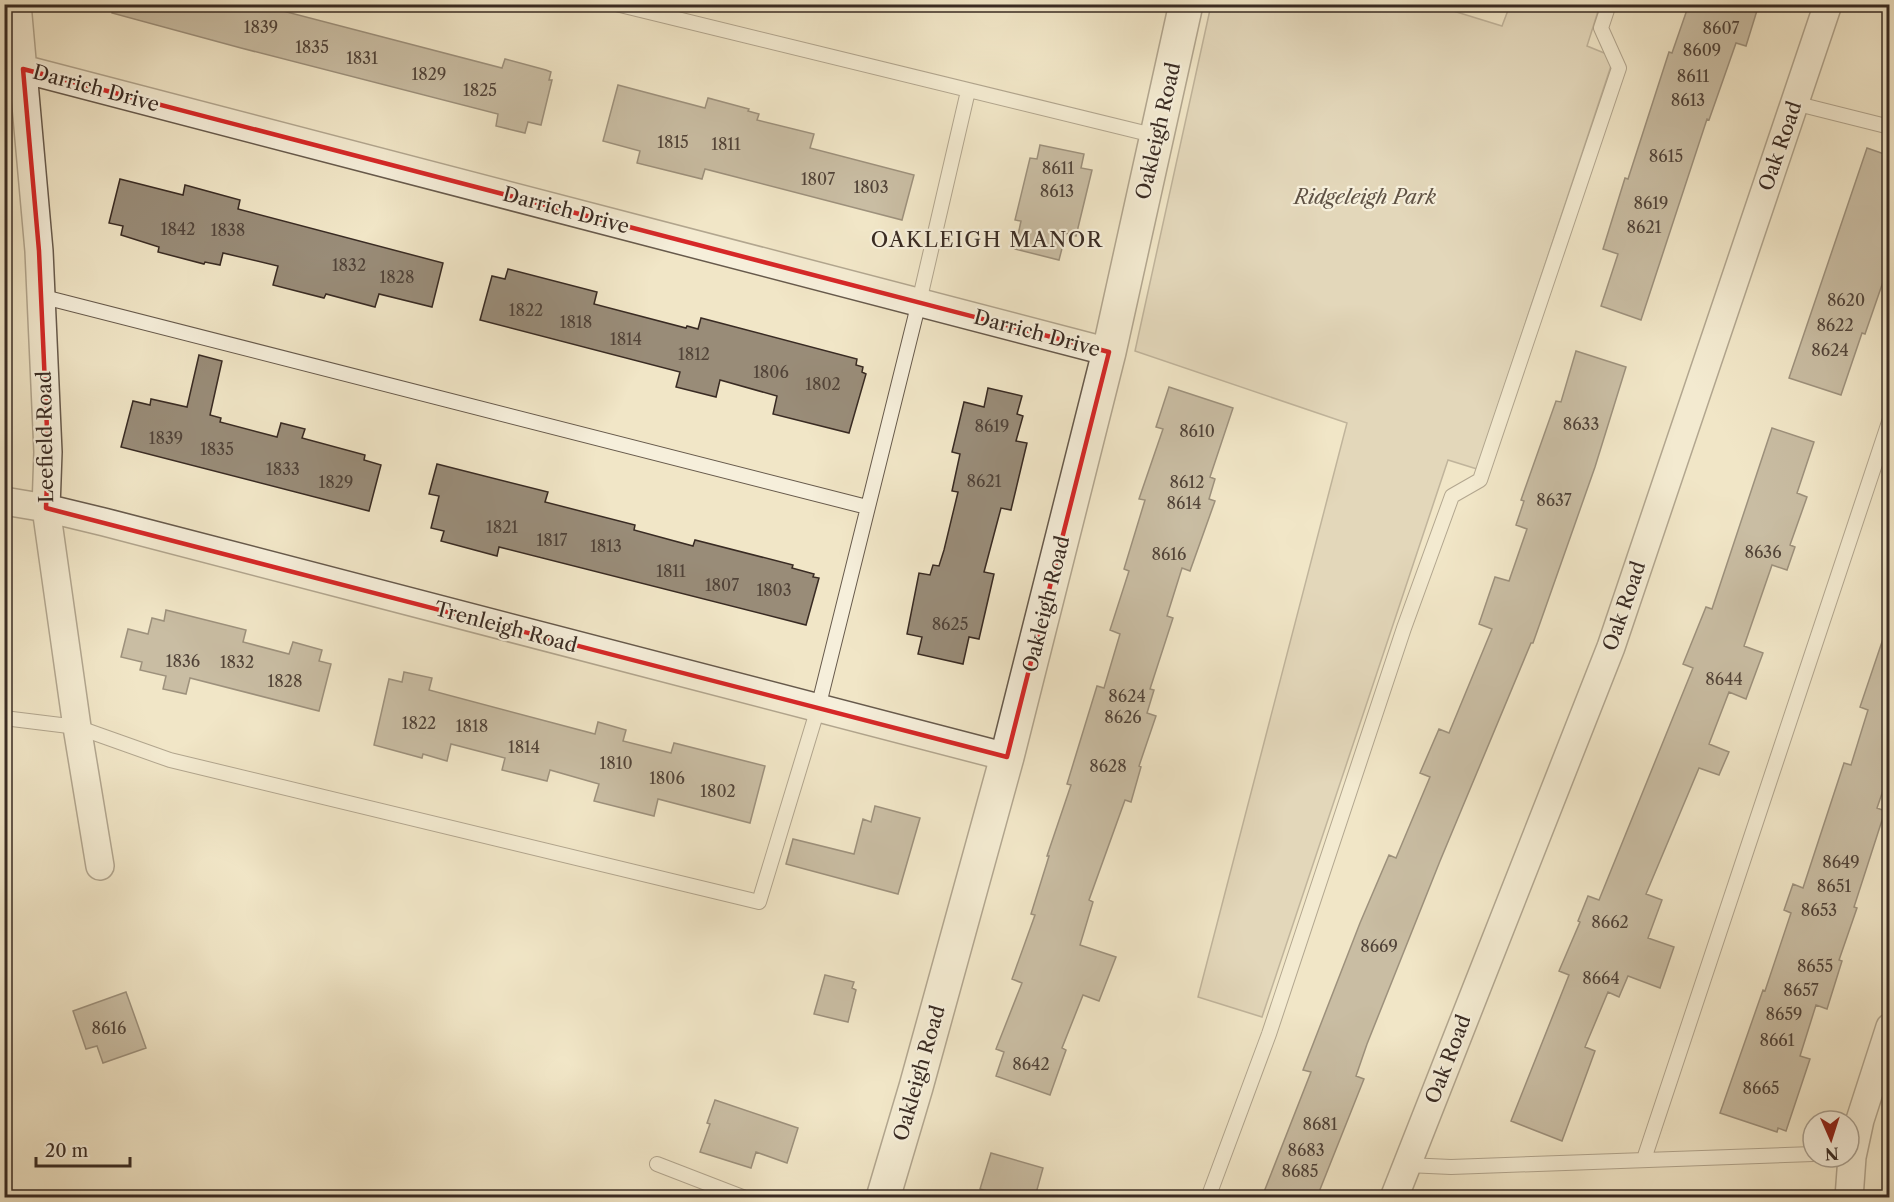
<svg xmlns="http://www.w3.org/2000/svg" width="1894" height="1202" font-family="'Libre Caslon Text',serif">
  <rect width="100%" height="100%" fill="#f1e6c7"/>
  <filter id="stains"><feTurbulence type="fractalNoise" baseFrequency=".00333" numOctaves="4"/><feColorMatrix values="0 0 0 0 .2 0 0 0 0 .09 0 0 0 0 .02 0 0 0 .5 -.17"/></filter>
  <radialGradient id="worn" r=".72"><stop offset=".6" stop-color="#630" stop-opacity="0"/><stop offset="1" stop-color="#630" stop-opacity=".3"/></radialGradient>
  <path fill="#d2c6ab" stroke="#867867" stroke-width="1.5" d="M1211,5H1434L1502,26L1510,5H1600L1587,46L1614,57L1477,469L1448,460L1262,1017L1198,997L1347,423L1135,351Z"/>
  <path fill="#998c78" stroke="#392b23" stroke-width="1.5" d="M113,4H280L279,10L502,68L505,59L546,70L551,72L549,80H552L541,125L528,122L525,133L496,126L498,114L241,48L112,13Z
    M1689,4H1759L1746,46L1736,43L1709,120L1707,119L1641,320L1601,306L1618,254L1603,249L1625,178L1628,179L1669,52L1672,53Z
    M618,85L705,108L708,98L749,109L748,111L759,114L757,120L814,134L810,148L914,175L902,220L705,169L702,179L637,163L640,151L603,141Z
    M1040,145L1084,154L1081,168L1092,170L1076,236L1066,233L1059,260L1015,249L1021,221L1015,220L1030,158L1037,159Z
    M1867,148L1890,156V281L1884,279L1865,334L1862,333L1841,395L1789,378Z
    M120,179L183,195L185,185L240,200L238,209L443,263L432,307L379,294L375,307L326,294L324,298L273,285L278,266L223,253L220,265L205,262L204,264L158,252L159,247L121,235L123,226L109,223Z
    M508,269L597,292L594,304L686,328L687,326L698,329L701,318L857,359L856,365L863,367L862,372L866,374L849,433L773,414L777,396L720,380L716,397L676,387L680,372L480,320L492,276L505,279Z
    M1576,351L1626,367L1595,467L1533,643H1531L1440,861L1367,1044L1356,1076L1364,1079L1317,1197H1262L1311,1072L1303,1070L1360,923L1389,855L1396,858L1430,777L1420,773L1439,729L1449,733L1492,629L1479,624L1495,577L1509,581L1527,529L1516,525L1524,501L1521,500L1556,401L1561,402Z
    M199,355L222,361L210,415L221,418L220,422L277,437L281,423L305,429L302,438L365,455L364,460L381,465L369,511L121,447L133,401L150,405L151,399L187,407Z
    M1169,387L1233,408L1210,477L1215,479L1209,499L1215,501L1190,571L1182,568L1167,616L1173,618L1150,689L1154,690L1147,713L1156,716L1139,766L1141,767L1131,802L1125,800L1089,900L1093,902L1080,945L1116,957L1099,1001L1083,995L1062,1048L1066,1050L1050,1095L996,1076L1004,1052L996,1049L1022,983L1012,979L1035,915L1031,914L1049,856H1047L1071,785L1067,784L1097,686L1104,688L1120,634L1110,630L1129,571L1124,569L1145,500L1139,499L1163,429L1156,427Z
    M988,388L1022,396L1017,414L1023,416L1016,441L1027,443L1011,510L1001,508L984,572L994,574L979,639L969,637L963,664L918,654L922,637L907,634L919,573L930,575L933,565L939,566L944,550L958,492L952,491L960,454L952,452L964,402L984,407Z
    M1772,428L1814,442L1797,493L1807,497L1790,545L1795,547L1787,570L1772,565L1744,646L1763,653L1746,699L1729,692L1709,744L1729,752L1719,775L1699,768L1646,894L1662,900L1648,938L1674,947L1660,988L1628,976L1619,997L1608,992L1585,1047L1595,1051L1562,1141L1511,1121L1569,975L1559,971L1580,922L1578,921L1588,896L1599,900L1693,668L1683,664L1706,607L1712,609Z
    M437,464L548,492L545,502L635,525L634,530L693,546L695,540L793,565L792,568L814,574L813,577L819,578L806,625L499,547L497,556L441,541L444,531L431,528L439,496L429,494Z
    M166,610L246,630L243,642L289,654L293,642L322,650L319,661L331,664L319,711L190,678L186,694L163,689L166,676L140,670L142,662L121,657L128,629L148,634L152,618L164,621Z
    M1885,633H1890V770L1877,808L1885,811L1854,907L1857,908L1839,960L1842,961L1827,1009L1816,1005L1800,1056L1810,1059L1786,1131L1778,1128L1777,1132L1720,1113L1763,990L1765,991L1791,913L1784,910L1793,884L1803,888L1844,763L1851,765L1868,710L1860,707Z
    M404,672L432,678L429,690L595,734L598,722L626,730L623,741L671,753L674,743L765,766L750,823L658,799L654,816L594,801L599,784L550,770L547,781L502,770L505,758L451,744L447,761L423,754L422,758L374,745L389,679L402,682Z
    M875,806L920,818L898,894L786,864L793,839L854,854L863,819L871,822Z
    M825,975L854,982L852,988L856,990L848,1022L814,1014Z
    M126,992L146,1048L103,1063L97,1046L86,1049L73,1011Z
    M715,1100L798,1128L787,1163L756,1152L751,1168L700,1152L710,1124L707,1123Z
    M991,1153L1043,1168L1035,1197H1010L980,1189Z"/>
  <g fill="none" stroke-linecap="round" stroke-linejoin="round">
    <defs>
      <path id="service" d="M616,4L1157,136
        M1794,103L1890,127
        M40,296L867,507
        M4,718L77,727L170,760L759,902L818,708L919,302L968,91
        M1644,1159L1890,419
        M657,1164L745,1198
        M1407,1165L1451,1167L1813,1154
        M1208,1198L1269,1034L1404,628L1452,496L1480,480L1619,68L1601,28L1609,4"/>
      <path id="minor" d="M17,4L39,251L48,452L46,508L77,727L100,866
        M23,69L1109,352
        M4,501L46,508L104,522L1007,757
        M1394,1198L1611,647L1828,4
        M1849,1198L1852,1157L1860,1120L1890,1027"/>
      <path id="tertiary" d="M883,1198L916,1087L1007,757L1109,352L1186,4"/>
    </defs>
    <use href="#service" stroke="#675a4c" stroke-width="16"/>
    <use href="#minor" stroke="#675a4c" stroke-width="30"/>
    <use href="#tertiary" stroke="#675a4c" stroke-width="36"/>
    <use href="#service" stroke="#f6efdb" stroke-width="14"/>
    <use href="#minor" stroke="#f6efdb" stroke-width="27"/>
    <use href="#tertiary" stroke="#f6efdb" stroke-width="33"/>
  </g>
  <path d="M0 0H1894V1202H0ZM23,69L1109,352L1007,757L46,508L48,452L39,251Z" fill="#f1e6c7" fill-opacity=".55" fill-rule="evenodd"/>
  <path fill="none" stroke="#d62828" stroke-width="4.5" stroke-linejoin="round" d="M23,69L1109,352L1007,757L46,508L48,452L39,251Z"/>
  <g text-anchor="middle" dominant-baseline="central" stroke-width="4.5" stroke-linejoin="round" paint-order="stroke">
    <g font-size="16" fill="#514338">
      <text x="261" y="27">1839</text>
      <text x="1721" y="28">8607</text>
      <text x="312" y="47">1835</text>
      <text x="1702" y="50">8609</text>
      <text x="362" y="58">1831</text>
      <text x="429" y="74">1829</text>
      <text x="1693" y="76">8611</text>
      <text x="480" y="90">1825</text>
      <text x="1688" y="100">8613</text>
      <text x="673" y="142">1815</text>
      <text x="726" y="144">1811</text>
      <text x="1666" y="156">8615</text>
      <text x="1058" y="168">8611</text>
      <text x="818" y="179">1807</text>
      <text x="871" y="187">1803</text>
      <text x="1057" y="191">8613</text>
      <text x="1651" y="203">8619</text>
      <text x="1644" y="227">8621</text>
      <text x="178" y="229">1842</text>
      <text x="228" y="230">1838</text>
      <text x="349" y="265">1832</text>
      <text x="397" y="277">1828</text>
      <text x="1846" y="300">8620</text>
      <text x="526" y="310">1822</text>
      <text x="576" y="322">1818</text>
      <text x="1835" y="325">8622</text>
      <text x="626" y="339">1814</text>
      <text x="1830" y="350">8624</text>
      <text x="694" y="354">1812</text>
      <text x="771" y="372">1806</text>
      <text x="823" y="384">1802</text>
      <text x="1581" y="424">8633</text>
      <text x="992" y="426">8619</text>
      <text x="1197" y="431">8610</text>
      <text x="166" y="438">1839</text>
      <text x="217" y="449">1835</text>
      <text x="283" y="469">1833</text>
      <text x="984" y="481">8621</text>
      <text x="336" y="482">1829</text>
      <text x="1187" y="482">8612</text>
      <text x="1554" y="500">8637</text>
      <text x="1184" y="503">8614</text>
      <text x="502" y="527">1821</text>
      <text x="552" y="540">1817</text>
      <text x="606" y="546">1813</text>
      <text x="1763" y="552">8636</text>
      <text x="1169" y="554">8616</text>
      <text x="671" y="571">1811</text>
      <text x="722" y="585">1807</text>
      <text x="774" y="590">1803</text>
      <text x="950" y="624">8625</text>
      <text x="183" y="661">1836</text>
      <text x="237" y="662">1832</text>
      <text x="1724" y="679">8644</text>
      <text x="285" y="681">1828</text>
      <text x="1127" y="696">8624</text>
      <text x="1123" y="717">8626</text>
      <text x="419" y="723">1822</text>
      <text x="472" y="726">1818</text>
      <text x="524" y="747">1814</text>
      <text x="616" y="763">1810</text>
      <text x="1108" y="766">8628</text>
      <text x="667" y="778">1806</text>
      <text x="718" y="791">1802</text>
      <text x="1841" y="862">8649</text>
      <text x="1834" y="886">8651</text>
      <text x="1819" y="910">8653</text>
      <text x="1610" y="922">8662</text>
      <text x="1379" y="946">8669</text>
      <text x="1815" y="966">8655</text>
      <text x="1601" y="978">8664</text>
      <text x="1801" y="990">8657</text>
      <text x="1784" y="1014">8659</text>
      <text x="109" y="1028">8616</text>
      <text x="1777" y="1040">8661</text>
      <text x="1031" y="1064">8642</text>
      <text x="1761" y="1088">8665</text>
      <text x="1320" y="1124">8681</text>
      <text x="1306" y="1150">8683</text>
      <text x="1300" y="1171">8685</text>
    </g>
    <g font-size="20" fill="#392b23" stroke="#f6efdb">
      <text transform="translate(96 88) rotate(15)">Darrich Drive</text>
      <text transform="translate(1158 131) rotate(-77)">Oakleigh Road</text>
      <text transform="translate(1780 146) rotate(-71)">Oak Road</text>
      <text transform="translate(566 210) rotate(15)">Darrich Drive</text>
      <text transform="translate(1037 333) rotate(15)">Darrich Drive</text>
      <text transform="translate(45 437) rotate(-91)">Leefield Road</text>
      <text transform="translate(1046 604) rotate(-76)">Oakleigh Road</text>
      <text transform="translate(1624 606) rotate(-71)">Oak Road</text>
      <text transform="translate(506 627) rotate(15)">Trenleigh Road</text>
      <text transform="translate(1448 1059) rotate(-69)">Oak Road</text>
      <text transform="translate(919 1073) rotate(-74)">Oakleigh Road</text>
    </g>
    <g font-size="20" font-style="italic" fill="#5f5245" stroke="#f6efdb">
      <text x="1365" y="197">Ridgeleigh Park</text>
    </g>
    <g font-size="21" letter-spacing="1.5" fill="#392b23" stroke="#f6efdb">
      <text x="987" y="239">OAKLEIGH MANOR</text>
    </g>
  </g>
  <rect width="1894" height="1202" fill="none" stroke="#f1e6c7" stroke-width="24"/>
  <rect x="6" y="6" width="1882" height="1190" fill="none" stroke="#392b23" stroke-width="3"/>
  <rect x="12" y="12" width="1870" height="1178" fill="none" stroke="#392b23" stroke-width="1.5"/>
  <g transform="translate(1831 1139) rotate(177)"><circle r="28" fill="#f6efdb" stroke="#aaa191" stroke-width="1.5"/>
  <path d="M0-4.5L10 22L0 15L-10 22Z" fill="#8f2418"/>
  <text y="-9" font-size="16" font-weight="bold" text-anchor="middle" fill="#392b23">N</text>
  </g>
  <path d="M36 1157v9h94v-9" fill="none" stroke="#392b23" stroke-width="3"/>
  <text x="45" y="1157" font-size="18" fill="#392b23" stroke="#f6efdb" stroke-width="4.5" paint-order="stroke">20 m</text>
  <rect width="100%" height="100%" filter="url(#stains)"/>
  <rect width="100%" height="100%" fill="url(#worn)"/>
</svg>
